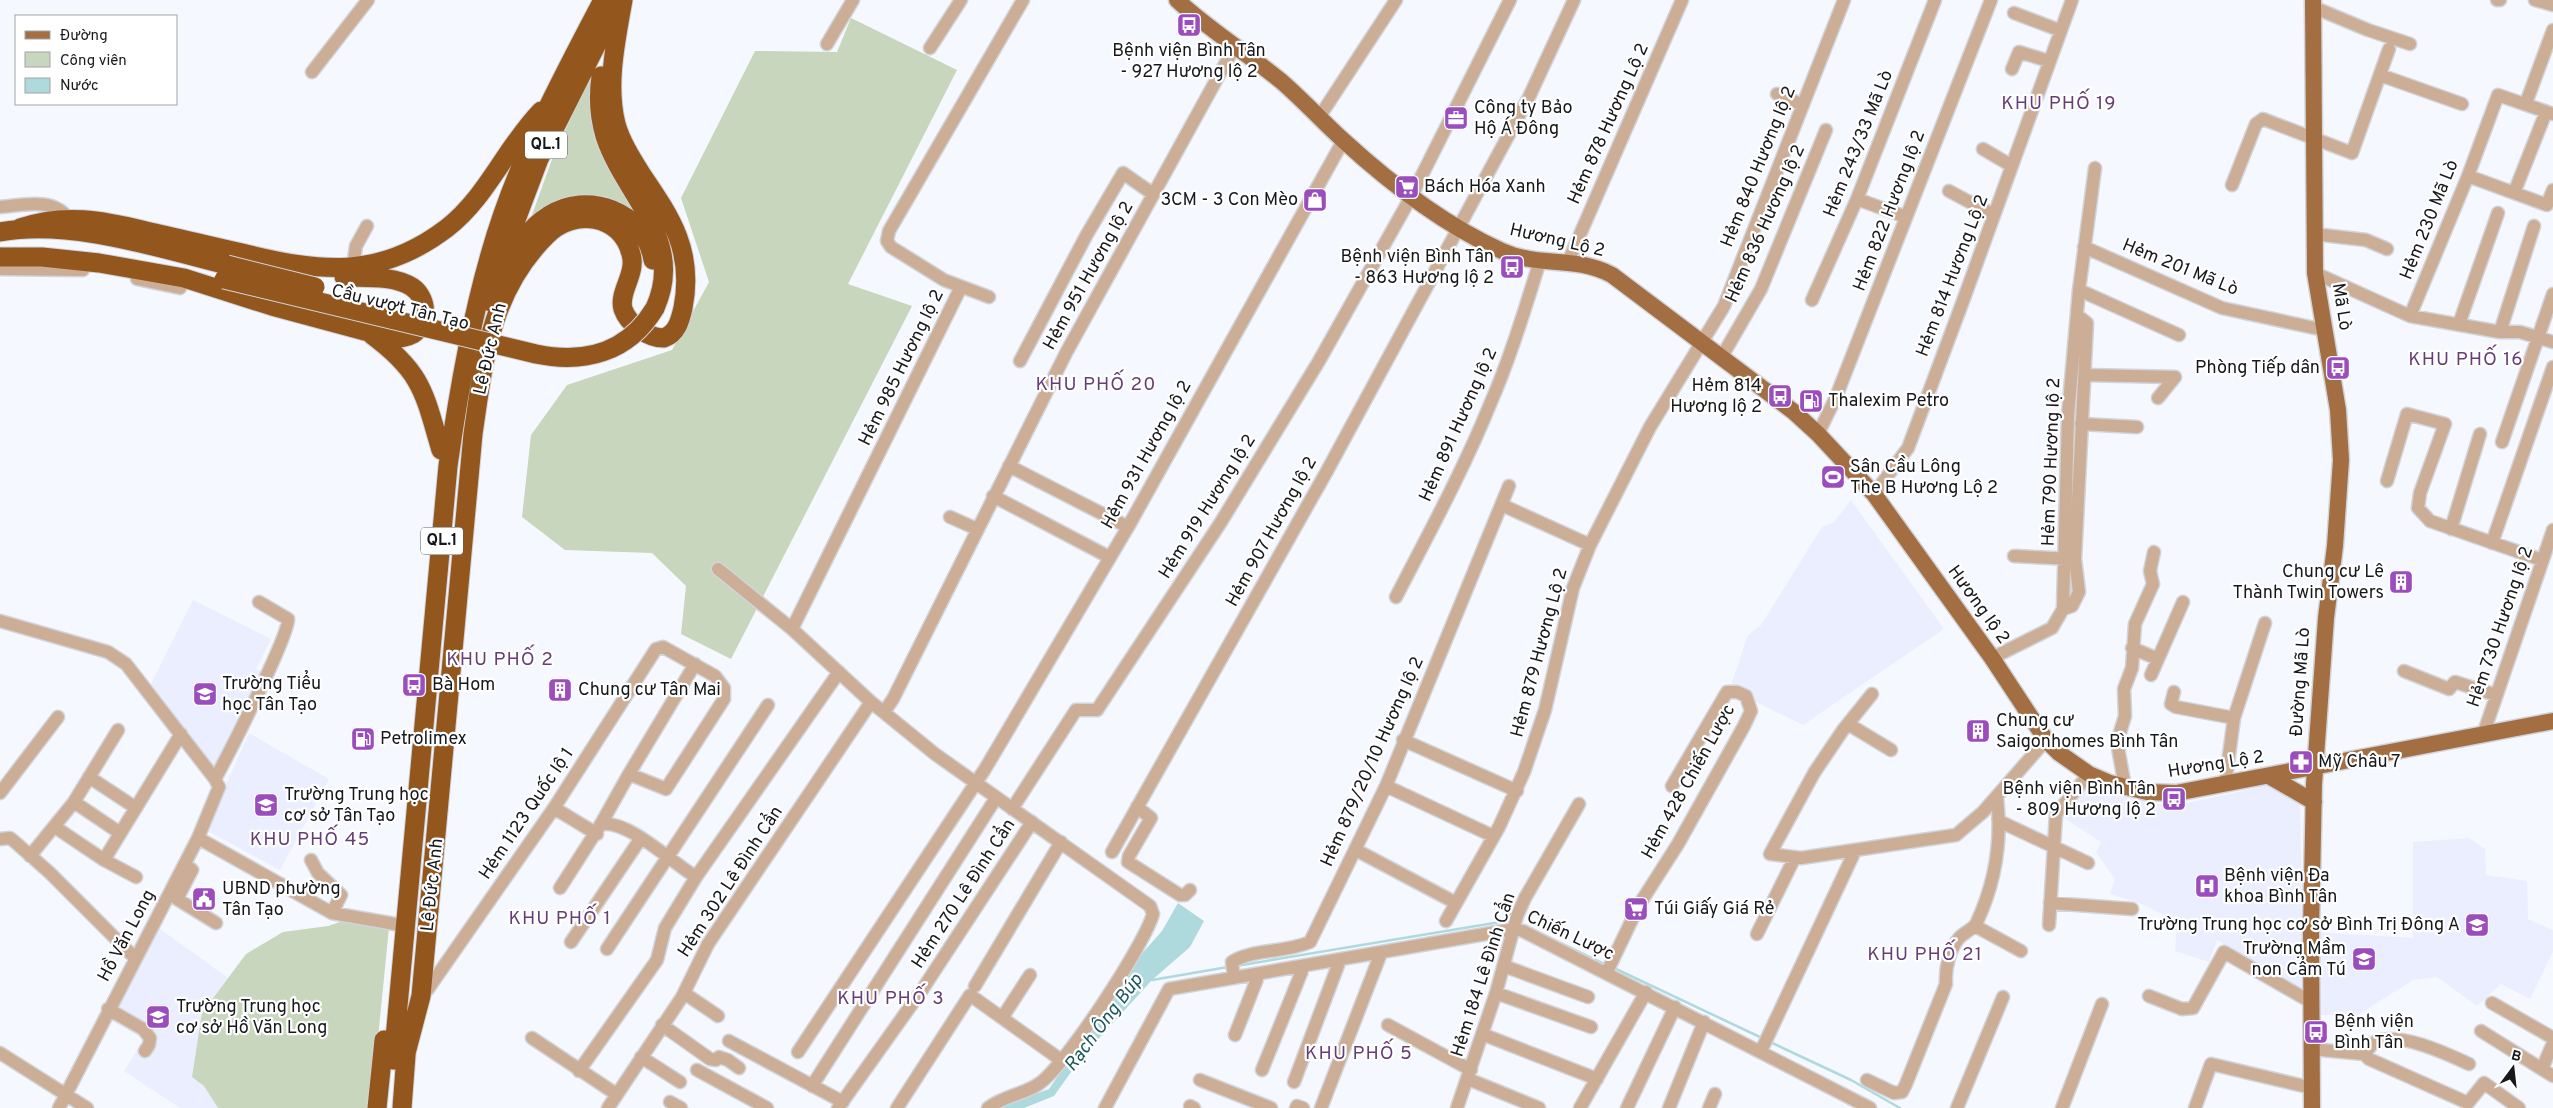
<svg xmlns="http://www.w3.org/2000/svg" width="2553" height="1108" font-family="Overpass,sans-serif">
  <rect width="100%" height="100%" fill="#f6f8ff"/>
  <path fill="#ebeefe" d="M1851,500L1944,629L1803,725L1754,701V696L1731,685L1748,635L1761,625L1822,527L1834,522Z
    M193,600L271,639L256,669L262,672L216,770L151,684Z
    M249,733L329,779L280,870L206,830Z
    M2089,782L2135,800L2161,804L2188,803L2273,784L2300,799L2303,992L2217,940L2209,962L2175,951L2177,922L2142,904L2110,894L2115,879L2096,852L2101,842L2061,816Z
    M2469,838L2485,849L2486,875L2527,881L2528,919L2553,930V952L2530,999L2501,984L2477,1006L2437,977L2413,980L2358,1015H2315V932L2413,938V842Z
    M159,928L228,978L202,1013L204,1086L218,1108H180L124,1071L144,1039L112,1021Z"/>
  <path fill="#c7d6bd" d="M851,18L957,70L848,284L912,306L731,659L681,634L686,586L652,553L565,550L522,517L531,435L567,385L672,350L709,282L681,198L755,51L837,52Z
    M592,72L645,226L637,221L529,223L551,162Z
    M343,921L389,928L371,1108H218L204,1086L192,1077L202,1013L246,954L283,932L328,926Z"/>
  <path fill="#aed9dd" d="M1178,903L1204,921L1190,947L1152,980L1081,1058L1054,1096L1024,1108H997L1049,1089L1139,957L1162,931Z"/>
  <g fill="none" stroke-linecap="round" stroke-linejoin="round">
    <path stroke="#aed9dd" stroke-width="2.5" d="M1548,937L1606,965
      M1236,966L1512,920
      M1614,968L1762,1038
      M1152,980L1228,967
      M1770,1042L1851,1080L1900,1108"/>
    <defs>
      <path id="minor" d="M2497,0H2500
        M2535,0L2553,5
        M2313,7L2368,30L2410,44
        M2014,13L2059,30
        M827,44L853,0
        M930,48L961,0
        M2012,69L2019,52L2049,61
        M312,72L368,0
        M2380,75L2462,104
        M1777,94L1803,105
        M2526,103L2553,30
        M1320,116L1396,0
        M1983,149L2012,166
        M2468,176L2547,205L2553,190
        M2232,185L2256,124L2263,119L2352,153L2389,49
        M1949,191L1994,215
        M2514,193L2546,112
        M1857,199L1906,217
        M0,207C24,205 53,197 69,219
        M2314,234L2366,240L2387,249
        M2084,247L2222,308L2324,330
        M1568,262L1682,0
        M353,267L356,246L367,226
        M0,269L83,270
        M2315,273L2410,316L2468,176L2498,95L2553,114
        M137,279L180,288L184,278
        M2079,290L2179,335
        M989,297L944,280L891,247L887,241L889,231L1023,0
        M1812,300L1857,199L1935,0
        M2410,316L2500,332H2520L2553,342
        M2459,324L2498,213
        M2500,332L2534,226
        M1721,358L1761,289L1826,130
        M1020,361L1086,236L1123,173L1153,194
        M2085,375L2175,377L2158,398
        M2081,424L2137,427
        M1818,434L1836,397L1991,0
        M2502,442L2553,294
        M1009,466L1128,527
        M2387,481L2407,414L2445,424L2420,493L2418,508L2430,521L2542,560
        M1874,494L1908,448L1963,301L2072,0
        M993,496L1109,557
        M1502,505L1590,545
        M950,517L977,529
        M2451,529L2480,434
        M2492,543L2553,367
        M2014,556L2072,559
        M718,569L792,629L871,702L935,754L1150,906L1153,914C1144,946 1066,1064 1040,1083C1026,1094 1005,1095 988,1108
        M1396,597C1429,533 1464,469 1491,402C1511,356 1525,308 1540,261
        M2063,609L2072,606L2079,592L2075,559L2087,323L2077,315
        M0,621L108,652L126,664L215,779L219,787L198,838L59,1108
        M792,629L961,287
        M2132,648L2158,659
        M1992,658L2052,628L2063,609L2068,415L2079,290L2095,168
        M2404,671L2449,689L2455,682L2496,695
        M2151,675L2183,602
        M2174,692L2171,704L2176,707L2234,718
        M1872,694L1843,730L1814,773L1770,854L1801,858L1956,835L1983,812L2046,740
        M884,712L893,699L1066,353L1235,46
        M1848,724L1891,750
        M2483,735L2553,530
        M1403,740L1517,791
        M629,774L695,664
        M89,777L136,808
        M215,779C227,757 289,636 288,619L259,602
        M2225,785L2234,718L2265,623
        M1386,786L1493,836
        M2125,787L2117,742L2125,716L2124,689L2132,668L2135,624L2153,584L2150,571L2154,552
        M0,793L58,717
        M74,802L120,833
        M1137,807L1151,818L1129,856L1128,862L1180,895H1185L1190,890
        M554,808L597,834
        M1012,809L1076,710H1097L1221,522L1319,361L1411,197L1510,0
        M1999,821L2088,863
        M55,827L104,860L136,877
        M198,838L332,913L395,924
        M0,839L10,838L15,842L50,873L135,958
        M1356,850L1456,903
        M1112,852L1327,471L1459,227L1529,97L1574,0
        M30,856L74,802L118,730
        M104,860L181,734
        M311,860L318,873L341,895L332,913
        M185,864L192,870L177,899L216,923
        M560,888L601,824C629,820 672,863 696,877
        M2050,903L2132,909
        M1446,921L1499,827L1524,772L1545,710L1573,588L1590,545L1650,427L1724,306L1844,0
        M2049,925L2056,814L2089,774
        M1975,926L2021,951
        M1757,934L1795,857
        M571,942L641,838
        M607,949L768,705
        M1504,966L1588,997
        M1607,972L1639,905L1678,844L1744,726L1751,711L1746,696L1737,692H1727L1672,786
        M1234,978L1232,962C1251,949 1285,953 1310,942L1386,786L1509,486
        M975,986L1061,842
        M684,993L718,1016
        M1496,993L1591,1027
        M421,996L428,989L554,808L656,649L663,647L715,676L724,688V699L666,789L629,774L601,824
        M2149,996L2182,1009L2193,1008L2224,952L2311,1002
        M2492,1003L2553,1038
        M108,1009L143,1029L150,1038L149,1045L145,1051
        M1002,1018L1030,975
        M662,1025L710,1059L716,1060L719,1057L728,1060L739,1068
        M1388,1025L1471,1070
        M2481,1031L2553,1076
        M1482,1034L1597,1079
        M1235,1035L1259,974
        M532,1038L616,1094
        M729,1041L843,1102
        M2311,1049L2364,1054L2369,1059L2468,1103L2484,1083L2519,1108
        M1761,1051L1855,851
        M798,1052L985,769L1128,527L1343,141
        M0,1053L87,1108
        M2364,1054C2368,1050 2372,1043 2377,1041C2401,1032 2447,1054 2469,1064
        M641,1057L680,1082
        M2542,1069L2553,1043
        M697,1070L767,1108
        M1262,1070L1304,966
        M579,1071L657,960L665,928L696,877L839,672
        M1468,1079L1539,1108
        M1200,1080L1271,1108
        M1867,1080L1894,1093L1902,1092L1906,1084L1946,984C1945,969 1949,949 1960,937C1965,932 1975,928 1977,922C1995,883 2002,840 1997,798
        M1294,1082L1340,960
        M812,1086L996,798
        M670,1102L681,1108
        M1190,1106L1194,1108
        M608,1108L682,997L708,944L871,702
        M838,1108L922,990L1032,822
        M897,1108L970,995L1061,1060
        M1105,1108L1169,989L1514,929L1523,931L1870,1108
        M1296,1108L1297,1106L1303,1108
        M1321,1108L1381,953
        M1457,1108L1496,993L1517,916L1525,898L1579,804
        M1580,1108L1646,992
        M1627,1108L1675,1007
        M1669,1108L1704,1022
        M1709,1108L1715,1094
        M1957,1108L2003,997
        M2062,1108L2102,1004
        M2195,1108L2211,1064L2312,1088"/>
      <path id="major" d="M1177,0C1209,30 1247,53 1281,81C1303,100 1323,122 1344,141C1391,184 1444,225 1502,251C1540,268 1574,255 1612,275L1794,412L1818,434L1874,494L1992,658L2046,740L2059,753L2089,774L2110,783L2147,792L2176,793L2553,721
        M2269,776L2314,802
        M2312,1108L2311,930L2314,784L2326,618L2335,546L2341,460L2338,410L2315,273L2313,0"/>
      <path id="highway" d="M601,76C598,97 599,116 605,136C625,197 686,239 655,308
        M20,228C64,213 102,220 146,231C178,238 210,246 242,253C319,272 379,280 447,228C487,197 506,147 541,111
        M0,232C71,219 158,248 227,265
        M0,257H42L99,263L184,278L272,306L391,338C399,338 406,338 413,334C430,323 427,297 412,287C393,275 365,278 344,277
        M506,265C517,247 530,227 548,216C587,190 645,211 653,260
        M491,302L505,249L539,159L617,4
        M372,335C423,373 424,393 441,450
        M406,1053L421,996L473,434C484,359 490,291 547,235C574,208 621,214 631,254C637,274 618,292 623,309C628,324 648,338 664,338C677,333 680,321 683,308C694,252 672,219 642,175C632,159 621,142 616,124C606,84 616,40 623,0
        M393,1060L448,466C458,395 470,324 490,255C515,165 560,82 603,0
        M377,1108L384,1040
        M402,1108L407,1042"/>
    </defs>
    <use href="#minor" stroke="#d2d4db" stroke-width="15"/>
    <use href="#major" stroke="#d2d4db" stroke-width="19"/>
    <use href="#highway" stroke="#d2d4db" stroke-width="21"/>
    <use href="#minor" stroke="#ccae97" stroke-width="12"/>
    <use href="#major" stroke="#a36f42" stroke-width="16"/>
    <use href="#highway" stroke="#93571e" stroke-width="19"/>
    <defs>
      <path id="highway-bridge" d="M227,265L315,287
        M224,279L536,354C584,364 628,353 655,308"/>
    </defs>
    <use href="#highway-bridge" stroke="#d2d4db" stroke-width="21" stroke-linecap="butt"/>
    <use href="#highway-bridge" stroke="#93571e" stroke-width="19"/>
  </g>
  <defs>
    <symbol id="bus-square" viewBox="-11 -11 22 22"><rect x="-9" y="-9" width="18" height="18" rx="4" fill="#9b4cbd" stroke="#fff"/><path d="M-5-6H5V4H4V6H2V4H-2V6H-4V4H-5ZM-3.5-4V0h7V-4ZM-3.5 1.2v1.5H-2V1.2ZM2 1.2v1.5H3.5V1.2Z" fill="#fff"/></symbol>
    <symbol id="office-square" viewBox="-11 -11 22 22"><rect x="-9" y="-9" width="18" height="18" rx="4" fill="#9b4cbd" stroke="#fff"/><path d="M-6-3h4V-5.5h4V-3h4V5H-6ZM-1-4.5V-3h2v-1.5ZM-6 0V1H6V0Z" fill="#fff"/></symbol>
    <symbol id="supermarket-square" viewBox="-11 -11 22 22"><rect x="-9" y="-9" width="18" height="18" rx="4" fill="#9b4cbd" stroke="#fff"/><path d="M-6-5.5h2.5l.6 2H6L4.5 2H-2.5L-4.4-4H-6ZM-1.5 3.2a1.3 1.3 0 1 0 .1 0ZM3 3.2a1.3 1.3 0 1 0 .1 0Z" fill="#fff"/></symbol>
    <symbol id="shop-square" viewBox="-11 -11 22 22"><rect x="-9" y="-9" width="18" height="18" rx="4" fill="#9b4cbd" stroke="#fff"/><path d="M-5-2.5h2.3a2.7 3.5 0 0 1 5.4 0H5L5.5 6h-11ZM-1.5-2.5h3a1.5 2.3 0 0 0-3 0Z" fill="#fff"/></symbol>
    <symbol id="fuel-square" viewBox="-11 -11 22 22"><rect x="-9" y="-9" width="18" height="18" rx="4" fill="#9b4cbd" stroke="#fff"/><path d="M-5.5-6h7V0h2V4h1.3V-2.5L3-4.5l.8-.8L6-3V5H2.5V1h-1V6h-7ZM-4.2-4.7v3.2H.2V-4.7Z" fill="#fff"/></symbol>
    <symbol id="stadium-square" viewBox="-11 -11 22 22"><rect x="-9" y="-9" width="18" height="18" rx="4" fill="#9b4cbd" stroke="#fff"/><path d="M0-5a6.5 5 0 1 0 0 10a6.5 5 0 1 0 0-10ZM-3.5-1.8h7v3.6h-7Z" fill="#fff"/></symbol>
    <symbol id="building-square" viewBox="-11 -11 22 22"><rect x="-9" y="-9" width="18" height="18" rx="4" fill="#9b4cbd" stroke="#fff"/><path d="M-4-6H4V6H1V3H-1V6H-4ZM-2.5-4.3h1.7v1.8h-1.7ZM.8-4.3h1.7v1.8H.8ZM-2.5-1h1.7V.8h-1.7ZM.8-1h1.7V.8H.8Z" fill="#fff"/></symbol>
    <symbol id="school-square" viewBox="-11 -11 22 22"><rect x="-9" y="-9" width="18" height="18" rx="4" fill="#9b4cbd" stroke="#fff"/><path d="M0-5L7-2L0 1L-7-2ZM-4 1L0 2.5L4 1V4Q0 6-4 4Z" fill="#fff"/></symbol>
    <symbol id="pharmacy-square" viewBox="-11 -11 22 22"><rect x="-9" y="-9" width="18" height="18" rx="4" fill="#9b4cbd" stroke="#fff"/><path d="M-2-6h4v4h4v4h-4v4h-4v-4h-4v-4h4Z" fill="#fff"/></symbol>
    <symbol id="hospital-square" viewBox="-11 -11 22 22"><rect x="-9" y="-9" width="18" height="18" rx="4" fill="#9b4cbd" stroke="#fff"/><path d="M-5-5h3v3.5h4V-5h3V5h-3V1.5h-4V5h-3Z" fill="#fff"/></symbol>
    <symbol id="civic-square" viewBox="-11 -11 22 22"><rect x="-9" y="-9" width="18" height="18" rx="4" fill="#9b4cbd" stroke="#fff"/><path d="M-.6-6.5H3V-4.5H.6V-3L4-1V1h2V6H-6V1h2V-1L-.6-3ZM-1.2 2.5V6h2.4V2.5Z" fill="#fff"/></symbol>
  </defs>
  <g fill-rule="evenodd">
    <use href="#bus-square" x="1175" y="11" width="28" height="28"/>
    <use href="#office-square" x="1442" y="104" width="28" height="28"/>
    <use href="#supermarket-square" x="1393" y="173" width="28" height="28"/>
    <use href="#shop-square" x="1301" y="186" width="28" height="28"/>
    <use href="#bus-square" x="1498" y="253" width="28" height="28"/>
    <use href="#bus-square" x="2324" y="354" width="28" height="28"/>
    <use href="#bus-square" x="1766" y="382" width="28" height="28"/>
    <use href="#fuel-square" x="1797" y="387" width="28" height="28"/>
    <use href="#stadium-square" x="1819" y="463" width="28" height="28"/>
    <use href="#building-square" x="2387" y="568" width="28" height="28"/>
    <use href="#bus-square" x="400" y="671" width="28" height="28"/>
    <use href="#building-square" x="546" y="676" width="28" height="28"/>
    <use href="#school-square" x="191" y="680" width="28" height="28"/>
    <use href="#building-square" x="1964" y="717" width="28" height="28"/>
    <use href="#fuel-square" x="349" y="725" width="28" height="28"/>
    <use href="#pharmacy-square" x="2287" y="748" width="28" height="28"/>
    <use href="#bus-square" x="2160" y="785" width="28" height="28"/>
    <use href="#school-square" x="252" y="791" width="28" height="28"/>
    <use href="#hospital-square" x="2193" y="872" width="28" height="28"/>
    <use href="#civic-square" x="190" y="885" width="28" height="28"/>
    <use href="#supermarket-square" x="1622" y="895" width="28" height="28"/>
    <use href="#school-square" x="2463" y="911" width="28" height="28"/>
    <use href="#school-square" x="2350" y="945" width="28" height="28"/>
    <use href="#school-square" x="144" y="1003" width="28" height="28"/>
    <use href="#bus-square" x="2302" y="1018" width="28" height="28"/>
  </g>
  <g text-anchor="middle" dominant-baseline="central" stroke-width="4.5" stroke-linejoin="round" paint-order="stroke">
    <g fill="#fff" stroke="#5d5d60" stroke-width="1">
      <rect x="525" y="131.5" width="42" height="27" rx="4"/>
      <rect x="421" y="527.5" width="42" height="27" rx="4"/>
    </g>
    <g font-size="16" font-weight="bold" fill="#17181c">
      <text x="546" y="145">QL.1</text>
      <text x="442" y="541">QL.1</text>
    </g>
    <g font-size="18" fill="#17181c" stroke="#fff" text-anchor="start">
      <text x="1189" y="51" text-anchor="middle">Bệnh viện Bình Tân<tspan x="1189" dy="21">- 927 Hương lộ 2</tspan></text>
      <text x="1474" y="108">Công ty Bảo<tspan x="1474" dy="21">Hộ Á Đông</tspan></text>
      <text x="1424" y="187">Bách Hóa Xanh</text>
      <text x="1298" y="200" text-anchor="end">3CM - 3 Con Mèo</text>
      <text x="1494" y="257" text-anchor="end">Bệnh viện Bình Tân<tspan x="1494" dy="21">- 863 Hương lộ 2</tspan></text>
      <text x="2320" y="368" text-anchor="end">Phòng Tiếp dân</text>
      <text x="1762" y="386" text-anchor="end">Hẻm 814<tspan x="1762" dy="21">Hương lộ 2</tspan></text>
      <text x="1828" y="401">Thalexim Petro</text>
      <text x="1850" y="467">Sân Cầu Lông<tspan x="1850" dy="21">The B Hương Lộ 2</tspan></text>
      <text x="2384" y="572" text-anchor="end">Chung cư Lê<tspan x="2384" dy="21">Thành Twin Towers</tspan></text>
      <text x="222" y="684">Trường Tiểu<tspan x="222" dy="21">học Tân Tạo</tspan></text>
      <text x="432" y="685">Bà Hom</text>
      <text x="578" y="690">Chung cư Tân Mai</text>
      <text x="1996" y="721">Chung cư<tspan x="1996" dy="21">Saigonhomes Bình Tân</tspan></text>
      <text x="380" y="739">Petrolimex</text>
      <text x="2318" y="762">Mỹ Châu 7</text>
      <text x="2156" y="789" text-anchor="end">Bệnh viện Bình Tân<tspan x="2156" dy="21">- 809 Hương lộ 2</tspan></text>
      <text x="284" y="795">Trường Trung học<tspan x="284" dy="21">cơ sở Tân Tạo</tspan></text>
      <text x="2224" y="876">Bệnh viện Đa<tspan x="2224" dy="21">khoa Bình Tân</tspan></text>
      <text x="222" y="889">UBND phường<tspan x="222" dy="21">Tân Tạo</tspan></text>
      <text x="1654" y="909">Túi Giấy Giá Rẻ</text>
      <text x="2460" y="925" text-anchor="end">Trường Trung học cơ sở Bình Trị Đông A</text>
      <text x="2346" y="949" text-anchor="end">Trường Mầm<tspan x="2346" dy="21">non Cẩm Tú</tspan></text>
      <text x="176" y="1007">Trường Trung học<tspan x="176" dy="21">cơ sở Hồ Văn Long</tspan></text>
      <text x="2334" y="1022">Bệnh viện<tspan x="2334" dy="21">Bình Tân</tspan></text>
    </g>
    <g font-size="18" fill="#17181c" stroke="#fff">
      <text transform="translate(1609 124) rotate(-66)">Hẻm 878 Hương Lộ 2</text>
      <text transform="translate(1859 144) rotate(-68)">Hẻm 243/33 Mã Lò</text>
      <text transform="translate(1759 167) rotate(-68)">Hẻm 840 Hương lộ 2</text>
      <text transform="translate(1890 211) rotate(-69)">Hẻm 822 Hương lộ 2</text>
      <text transform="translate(2430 220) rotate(-68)">Hẻm 230 Mã Lò</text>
      <text transform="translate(1766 224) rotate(-66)">Hẻm 836 Hương lộ 2</text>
      <text transform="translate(1557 241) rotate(13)">Hương Lộ 2</text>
      <text transform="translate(2180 268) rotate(22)">Hẻm 201 Mã Lò</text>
      <text transform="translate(1089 276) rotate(-61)">Hẻm 951 Hương lộ 2</text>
      <text transform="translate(1953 276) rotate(-69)">Hẻm 814 Hương Lộ 2</text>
      <text transform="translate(2341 307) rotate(81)">Mã Lò</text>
      <text transform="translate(400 308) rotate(14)">Cầu vượt Tân Tạo</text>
      <text transform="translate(491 349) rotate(-77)">Lê Đức Anh</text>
      <text transform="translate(902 368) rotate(-64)">Hẻm 985 Hương lộ 2</text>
      <text transform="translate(1459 425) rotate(-66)">Hẻm 891 Hương lộ 2</text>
      <text transform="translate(1147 455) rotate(-61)">Hẻm 931 Hương lộ 2</text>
      <text transform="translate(2052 462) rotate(-88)">Hẻm 790 Hương lộ 2</text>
      <text transform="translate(1208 507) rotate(-58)">Hẻm 919 Hương lộ 2</text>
      <text transform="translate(1272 532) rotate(-61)">Hẻm 907 Hương lộ 2</text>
      <text transform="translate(1978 605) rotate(54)">Hương lộ 2</text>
      <text transform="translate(2501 627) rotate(-71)">Hẻm 730 Hương lộ 2</text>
      <text transform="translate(1540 653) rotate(-75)">Hẻm 879 Hương Lộ 2</text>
      <text transform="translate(2301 682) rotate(-86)">Đường Mã Lò</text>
      <text transform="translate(1373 762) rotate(-66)">Hẻm 879/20/10 Hương lộ 2</text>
      <text transform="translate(2216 765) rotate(-9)">Hương Lộ 2</text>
      <text transform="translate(1689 782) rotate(-61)">Hẻm 428 Chiến Lược</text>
      <text transform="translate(527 814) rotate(-56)">Hẻm 1123 Quốc lộ 1</text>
      <text transform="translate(731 882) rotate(-57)">Hẻm 302 Lê Đình Cẩn</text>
      <text transform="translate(433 885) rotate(-84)">Lê Đức Anh</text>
      <text transform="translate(964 894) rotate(-57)">Hẻm 270 Lê Đình Cẩn</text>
      <text transform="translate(127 936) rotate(-62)">Hồ Văn Long</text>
      <text transform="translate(1570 936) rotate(25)">Chiến Lược</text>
      <text transform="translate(1484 975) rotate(-72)">Hẻm 184 Lê Đình Cẩn</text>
    </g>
    <g font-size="19" letter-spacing="1" fill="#653e77" stroke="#fff">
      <text x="2059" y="104">KHU PHỐ 19</text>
      <text x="2466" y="360">KHU PHỐ 16</text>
      <text x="1096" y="385">KHU PHỐ 20</text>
      <text x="500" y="660">KHU PHỐ 2</text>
      <text x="310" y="840">KHU PHỐ 45</text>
      <text x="560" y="919">KHU PHỐ 1</text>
      <text x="1925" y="955">KHU PHỐ 21</text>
      <text x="891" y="999">KHU PHỐ 3</text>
      <text x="1359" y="1054">KHU PHỐ 5</text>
    </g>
    <g font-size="19" font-style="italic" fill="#1c575c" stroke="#fff">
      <text transform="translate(1104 1023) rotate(-53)">Rạch Ông Búp</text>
    </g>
  </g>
  <rect x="15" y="15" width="162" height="90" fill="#ffffff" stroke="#a2a3a4"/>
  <rect x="25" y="31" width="25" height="8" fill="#a36f42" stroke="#a2a3a4"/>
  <text x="60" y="40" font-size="15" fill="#17181c">Đường</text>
  <rect x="25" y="52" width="25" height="15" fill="#c7d6bd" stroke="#a2a3a4"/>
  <text x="60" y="65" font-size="15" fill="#17181c">Công viên</text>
  <rect x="25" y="78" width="25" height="15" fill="#aed9dd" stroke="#a2a3a4"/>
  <text x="60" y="90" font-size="15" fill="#17181c">Nước</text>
  <g transform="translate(2513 1068) rotate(15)" stroke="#ffffff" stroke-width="4" paint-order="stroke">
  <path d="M0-4L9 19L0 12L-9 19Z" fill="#17181c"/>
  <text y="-8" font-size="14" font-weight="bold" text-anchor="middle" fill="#17181c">B</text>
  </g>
</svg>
